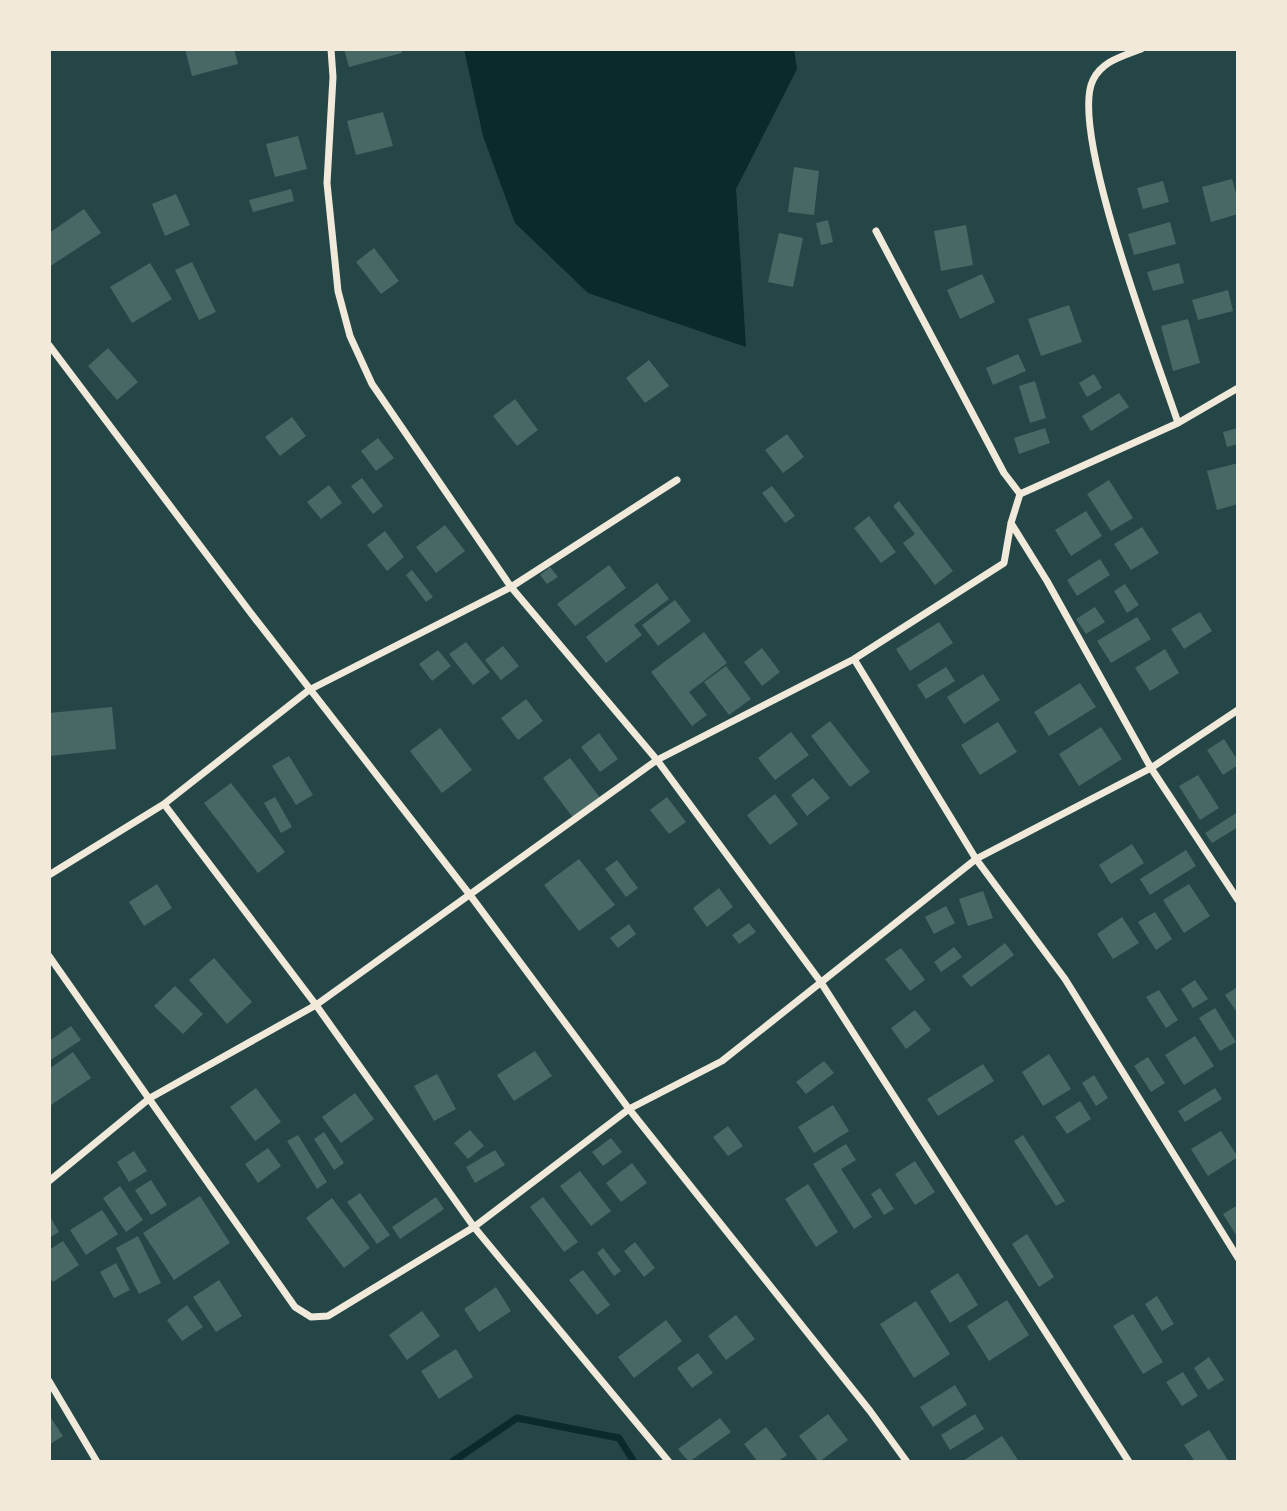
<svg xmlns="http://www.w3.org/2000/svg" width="1287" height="1511" font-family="Helvetica,sans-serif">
  <rect width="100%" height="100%" fill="#0f3d3e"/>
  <path fill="#244646" d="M49,49H1238V1462H49Z"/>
  <path fill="#0a2a2b" d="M464,49H794L797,69L736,189L746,347L588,293L515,223L483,136Z"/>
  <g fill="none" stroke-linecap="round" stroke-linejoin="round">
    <path stroke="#0a2a2b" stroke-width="7" d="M452,1462L517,1418L619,1438L634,1462"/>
  </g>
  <path fill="#486865" d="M185,49H234L238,64L192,76Z
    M344,49H401L402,53L349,67Z
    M383,112L393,146L356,155L347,121Z
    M298,136L307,169L275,177L266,144Z
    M794,167L819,171L814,215L788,212Z
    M1232,179L1238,200V214L1211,222L1202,187Z
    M1163,181L1169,202L1143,209L1137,188Z
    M291,189L294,201L253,212L249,200Z
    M176,194L190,225L165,236L152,204Z
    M84,209L101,233L49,267V233Z
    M828,220L833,242L821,245L816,223Z
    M1170,222L1176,244L1134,255L1128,234Z
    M966,225L973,265L941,271L934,231Z
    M779,233L803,238L793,287L768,282Z
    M374,248L399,281L381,294L356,262Z
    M192,262L216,312L199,320L175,270Z
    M150,263L172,299L132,323L110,287Z
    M1179,263L1184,283L1153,291L1147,272Z
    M982,274L995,302L960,319L947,290Z
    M1228,290L1233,311L1198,320L1192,300Z
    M1069,305L1082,342L1041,356L1028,319Z
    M1188,319L1200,363L1173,371L1161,326Z
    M108,348L138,382L117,400L88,366Z
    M1018,354L1026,371L993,385L986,368Z
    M649,360L669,386L645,403L626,378Z
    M1094,374L1102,388L1087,397L1079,383Z
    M1035,381L1046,418L1030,423L1019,386Z
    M1119,393L1129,407L1091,431L1082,416Z
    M515,399L538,430L517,446L493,416Z
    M292,417L306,436L280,456L265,437Z
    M1045,428L1050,443L1019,454L1014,438Z
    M1238,428V444L1227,447L1223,432Z
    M787,434L804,457L783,473L765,450Z
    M378,438L394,458L376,471L361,451Z
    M1238,463V504L1217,510L1207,471Z
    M362,478L383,506L373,514L351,486Z
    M1109,480L1133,518L1111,531L1087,494Z
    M329,485L342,503L321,519L307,502Z
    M772,486L795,516L785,523L762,493Z
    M899,501L953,571L935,585L903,543L915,534L893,506Z
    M1086,511L1102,536L1071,556L1055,530Z
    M869,516L896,552L881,563L854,528Z
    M445,525L465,551L436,573L416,547Z
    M1142,527L1159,553L1131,570L1114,544Z
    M385,531L404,557L387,571L367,545Z
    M1100,559L1110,575L1077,596L1067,580Z
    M609,565L626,588L575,626L557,604Z
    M550,567L558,577L547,584L540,575Z
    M412,570L433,597L426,602L406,575Z
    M657,583L669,599L634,625L642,635L606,663L586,637Z
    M1125,584L1139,605L1127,613L1114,591Z
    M675,600L691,621L658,646L642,625Z
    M1095,607L1105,622L1086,634L1076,619Z
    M1200,612L1212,631L1184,649L1171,629Z
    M1137,617L1151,639L1111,663L1097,641Z
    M939,622L953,643L910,671L896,649Z
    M704,632L727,663L689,692L707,715L692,726L651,672Z
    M466,642L490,672L473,685L449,654Z
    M503,646L519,666L501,680L485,660Z
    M762,648L780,672L762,686L744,662Z
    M1165,649L1179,673L1150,691L1135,668Z
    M438,650L451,666L432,681L419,664Z
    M726,666L751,699L729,715L704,682Z
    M946,667L955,681L926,699L917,685Z
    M983,674L1000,700L964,724L947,697Z
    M1080,683L1096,707L1049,736L1034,712Z
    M526,699L543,721L518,740L501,718Z
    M112,707L116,749L49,756V713Z
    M830,721L870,772L850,787L811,736Z
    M998,722L1017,752L980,775L961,745Z
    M1101,727L1122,759L1079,786L1059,754Z
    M440,728L472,770L442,793L410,751Z
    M791,732L809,755L775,780L758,758Z
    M599,733L618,759L600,772L581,747Z
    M1224,739L1238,761V765L1223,775L1207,750Z
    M289,756L313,795L296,805L272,766Z
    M570,758L601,799L574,819L543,778Z
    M1198,775L1219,808L1200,820L1179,786Z
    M813,778L830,798L807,816L791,795Z
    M231,783L285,852L258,873L204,803Z
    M775,794L798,824L770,845L747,815Z
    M275,797L292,827L281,833L264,803Z
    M667,797L686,822L669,834L650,810Z
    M1238,812V827L1212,843L1205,833Z
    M1132,844L1144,863L1111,884L1099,865Z
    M1186,850L1196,866L1150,895L1140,879Z
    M579,859L615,905L579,931L544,885Z
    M617,860L638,888L626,897L605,869Z
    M157,884L172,908L144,926L129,902Z
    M1189,884L1210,916L1184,933L1163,900Z
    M719,888L733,907L707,927L693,908Z
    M983,891L993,918L968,926L959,899Z
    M946,906L955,923L934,934L925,917Z
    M1155,912L1172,939L1156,950L1138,922Z
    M1122,917L1139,943L1113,959L1097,934Z
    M749,923L756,932L739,944L732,935Z
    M629,924L636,934L618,948L610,938Z
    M1005,943L1014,955L971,987L962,976Z
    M954,947L962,957L941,972L934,962Z
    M901,948L925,980L910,991L885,959Z
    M214,958L252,1002L227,1024L189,980Z
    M1195,980L1208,999L1193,1008L1181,989Z
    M175,986L203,1014L183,1034L154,1006Z
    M1236,988L1238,1009L1236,1011L1225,995Z
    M1159,990L1178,1020L1166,1028L1146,997Z
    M1215,1008L1236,1042L1220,1051L1199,1018Z
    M915,1010L931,1030L906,1049L891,1028Z
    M71,1026L81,1040L49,1061V1041Z
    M1195,1036L1214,1066L1184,1085L1165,1055Z
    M535,1051L552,1076L514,1101L497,1075Z
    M73,1052L91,1078L51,1105L49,1102V1069Z
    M1049,1054L1071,1089L1043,1106L1022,1072Z
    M1148,1057L1165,1083L1151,1092L1134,1066Z
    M824,1061L834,1073L806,1094L796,1082Z
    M983,1064L994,1081L938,1116L927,1099Z
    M437,1074L456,1109L434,1121L414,1086Z
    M1094,1075L1108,1098L1096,1106L1082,1083Z
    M256,1088L281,1122L255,1141L230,1107Z
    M1215,1088L1222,1099L1185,1122L1178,1111Z
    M355,1093L374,1119L341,1143L322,1117Z
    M1080,1101L1091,1119L1067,1134L1055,1117Z
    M833,1105L849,1131L814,1153L798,1127Z
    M728,1126L743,1146L728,1156L713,1137Z
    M470,1130L484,1146L468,1159L454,1143Z
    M1221,1131L1238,1157L1208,1176L1191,1149Z
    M324,1132L344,1163L334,1170L314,1139Z
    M298,1135L327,1182L317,1189L287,1141Z
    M1023,1135L1065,1201L1056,1206L1014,1141Z
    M611,1138L622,1152L603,1166L592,1152Z
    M846,1144L856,1160L841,1169L872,1217L854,1229L813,1164Z
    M268,1148L281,1166L258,1183L245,1164Z
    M495,1150L505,1165L475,1183L466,1167Z
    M134,1151L147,1171L129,1182L117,1162Z
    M915,1161L935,1192L915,1205L895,1174Z
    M632,1163L647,1183L621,1202L606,1183Z
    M580,1171L611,1211L591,1226L560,1186Z
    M151,1180L167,1205L151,1215L135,1190Z
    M808,1184L838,1232L816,1247L785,1199Z
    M120,1186L143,1220L126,1232L103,1198Z
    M880,1188L894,1209L884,1215L871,1194Z
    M360,1193L390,1235L377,1244L347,1202Z
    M200,1196L230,1243L174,1280L143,1233Z
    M436,1197L444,1209L400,1239L392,1227Z
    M543,1197L578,1242L564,1252L530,1207Z
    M332,1198L370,1248L344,1268L306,1218Z
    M1238,1205V1238L1223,1214Z
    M102,1210L118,1234L86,1255L70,1230Z
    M49,1215L59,1232L49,1238Z
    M1027,1234L1054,1277L1039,1287L1012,1244Z
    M138,1236L161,1283L139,1294L116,1248Z
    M63,1241L79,1265L53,1282L49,1277V1250Z
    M635,1242L655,1268L644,1277L624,1251Z
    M603,1248L621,1271L614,1276L597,1253Z
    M116,1263L130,1290L114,1298L100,1272Z
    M583,1270L610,1305L597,1315L569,1280Z
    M958,1273L978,1305L950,1323L930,1291Z
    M219,1280L242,1316L216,1332L193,1297Z
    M496,1287L511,1311L479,1332L464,1309Z
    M1157,1296L1174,1324L1162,1331L1145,1304Z
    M1007,1300L1029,1335L989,1361L967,1326Z
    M916,1301L950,1354L914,1378L880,1324Z
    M187,1305L203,1327L182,1341L167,1320Z
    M422,1311L440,1336L407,1360L389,1335Z
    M1133,1314L1163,1362L1143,1374L1113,1326Z
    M736,1315L755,1339L726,1360L708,1336Z
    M666,1320L682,1341L634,1378L618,1357Z
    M456,1349L473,1377L439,1399L421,1371Z
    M698,1353L713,1373L692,1388L677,1368Z
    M1209,1357L1224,1380L1208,1390L1194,1368Z
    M1183,1372L1198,1396L1182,1406L1166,1382Z
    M955,1385L967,1405L933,1427L920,1407Z
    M828,1414L848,1440L819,1462L799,1436Z
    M975,1414L984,1429L950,1450L941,1435Z
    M49,1415L63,1436L49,1445Z
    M720,1418L731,1432L689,1462L678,1449Z
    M766,1427L787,1455L777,1462H758L744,1444Z
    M1209,1430L1229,1462H1195L1184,1445Z
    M1002,1436L1018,1460L961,1462Z"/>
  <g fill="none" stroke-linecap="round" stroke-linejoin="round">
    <path stroke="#f1e9da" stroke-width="7" d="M331,49L333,77L327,183L338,291L350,336L372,384L511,587L657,760L820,981L1129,1462
      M1141,49C1123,56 1102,61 1093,80C1068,130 1158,362 1178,423
      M876,231L1004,473L1020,494
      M49,345L250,612L470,895L629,1109L870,1411L907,1462
      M1011,523L1047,581L1151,768L1238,900
      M854,659L976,859L1065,979L1238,1258
      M164,804L316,1005L474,1227L669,1462
      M49,875L164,804L309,690L511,587L677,480
      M49,956L295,1307L311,1317L328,1316L474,1227L629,1109L722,1061L976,859L1151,768L1238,710
      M49,1181L150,1098L316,1005L657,760L854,659L1004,563L1011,523L1020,494L1178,423L1238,388
      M49,1381L97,1462"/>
  </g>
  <rect width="1287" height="1511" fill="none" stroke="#f1e9da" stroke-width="102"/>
</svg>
